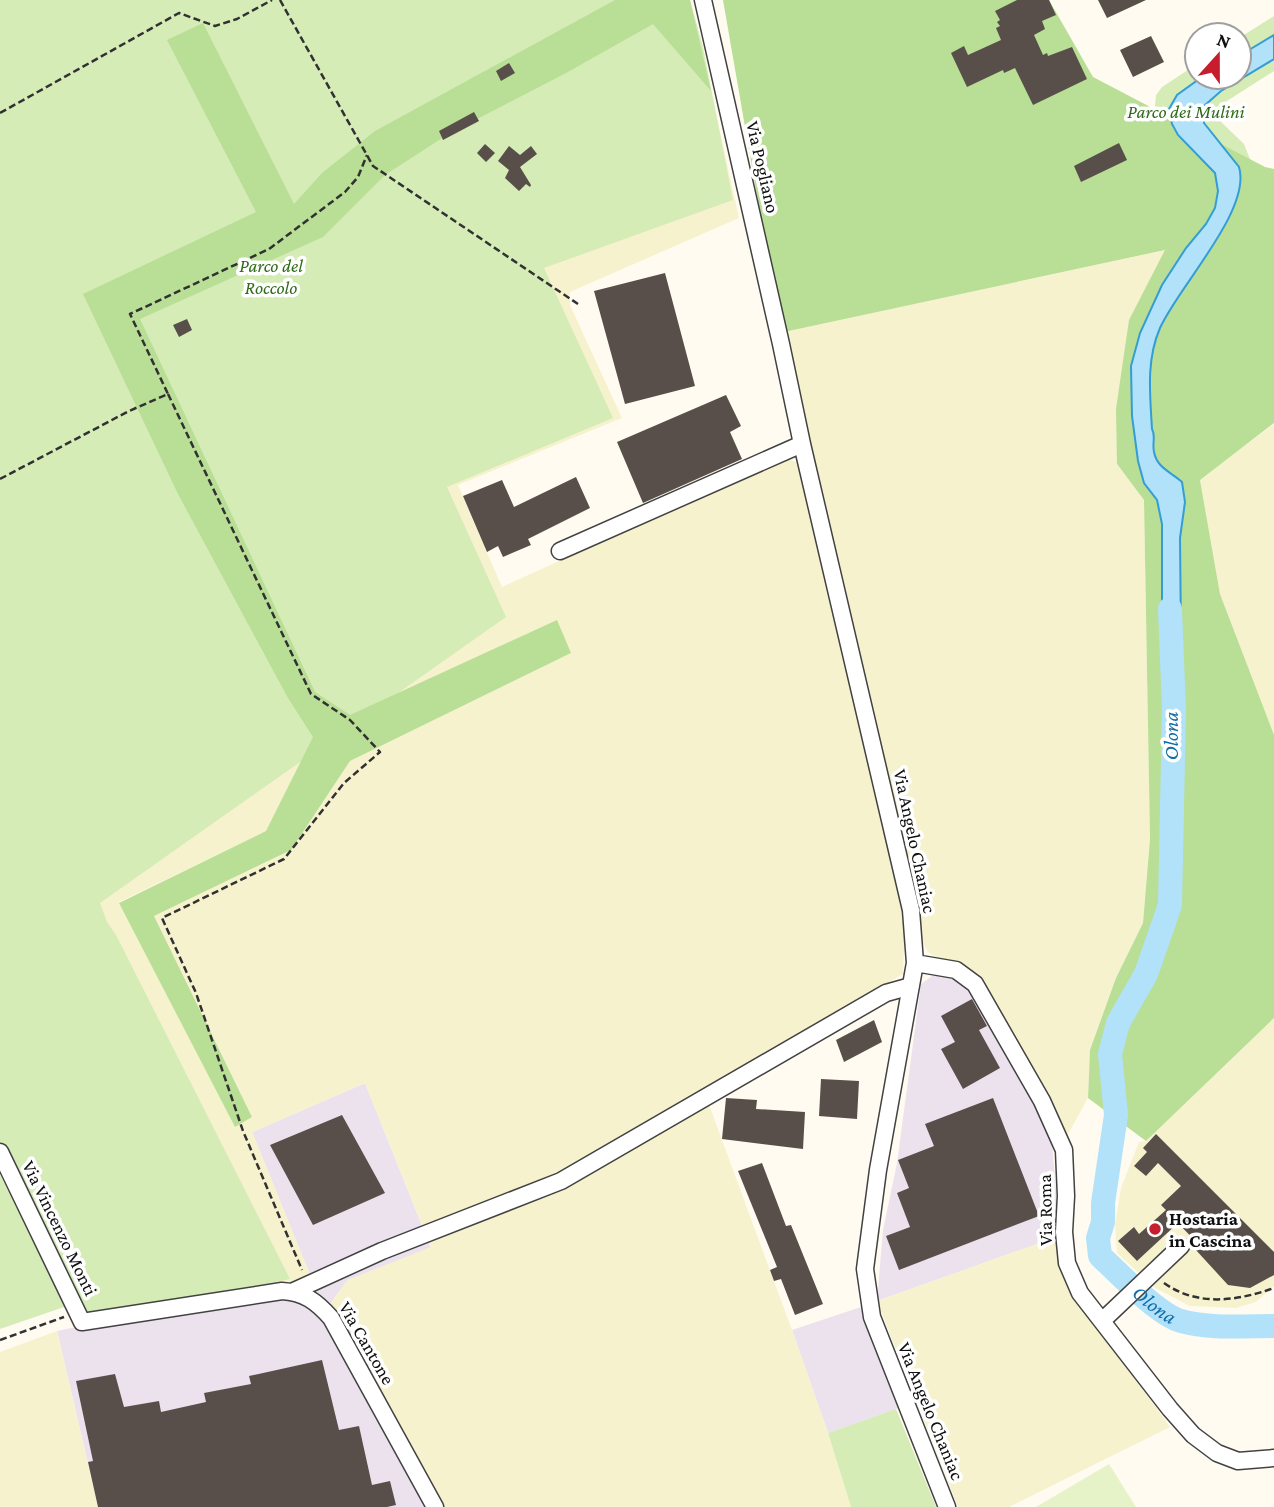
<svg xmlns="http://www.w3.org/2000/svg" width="1274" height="1507" font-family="'Crimson Pro',serif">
  <rect width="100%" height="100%" fill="#fffbf0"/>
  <path fill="#ece2ee" d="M947,974L969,986L1032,1100L1052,1144L1056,1189L1057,1237L877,1301L883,1230L897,1163L921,984L932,976Z
    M365,1083L431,1248L348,1280L330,1304L347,1324L444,1507H98L57,1331L298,1282L310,1275L252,1132Z
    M867,1305L905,1406L828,1433L792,1330Z"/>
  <path fill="#f7f2ce" d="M711,91L739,218L570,292V305L622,418L458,485L502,587L780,460H791L800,464L905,923L903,974L704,1091L792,1330L828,1433L851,1507H444L347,1325L330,1304L348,1280L431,1247L365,1083L252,1132L310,1275L299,1282L85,1315L0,122L313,737L267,831L119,902L235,1127L252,1117L154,916L291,850L350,761L571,653L350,715L140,319Z
    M1166,250L1129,320L1117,464L1144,500L1150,839L1143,923L1116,978L1090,1050L1088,1098L1066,1138L1057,1115L989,990L978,976L964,967L942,961L928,952L922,940L859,650L784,332Z
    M1274,424V735L1220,594L1200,479Z
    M1274,1018V1286L1256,1302L1236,1308L1190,1306L1155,1288L1117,1253L1115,1225L1121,1188L1139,1142L1146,1141Z
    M1057,1237L1059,1269L1070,1290L1170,1427L1009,1507H958L877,1301Z
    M57,1331L98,1507H0V1352Z"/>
  <path fill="#d5ecb7" d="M0,0H690L703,47L733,200L544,268L613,418L447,487L506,617L100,903L107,922L116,935L290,1279L88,1318L0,1165Z
    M1274,16V71L1219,106L1217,118L1244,144L1253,167L1154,117L1156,95L1162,87L1197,64V77H1239V38Z
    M0,1175L67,1306L0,1329Z
    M896,1409L936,1507H851L828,1433Z"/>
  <path fill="#b9de95" d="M615,0H690L711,91L653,24L566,73L450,133L385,175L323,237L140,319L315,692L350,715L557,620L571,653L350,761L291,850L154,916L252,1117L235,1127L119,903L266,831L313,737L288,698L178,494L83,294L256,212L167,40L203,23L294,204L322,173L375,131Z
    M723,0H1049L1093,77L1265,167L1274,169V423L1200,480L1220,594L1274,735V1018L1146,1141L1088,1098L1090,1050L1116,978L1143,923L1150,839L1144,500L1117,464L1116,409L1129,320L1165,250L784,332L760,213Z"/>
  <path fill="#e6f3c9" d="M1109,1464L1136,1507H1036Z"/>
  <path fill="#b1e2fa" stroke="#349dd5" stroke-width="2" d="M1274,35V59L1221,91L1204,106V123L1239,167C1252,210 1178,287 1160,328C1146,360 1150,394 1152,429C1156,436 1152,443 1154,452C1157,468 1171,472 1182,482L1185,502L1180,538L1181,637L1162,643V524L1157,500L1144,483L1138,461L1132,416L1131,366L1140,333L1162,285L1186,248L1206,224L1215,208L1218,191L1215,173L1178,135L1172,124L1169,109L1177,95L1202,77H1239V56Z"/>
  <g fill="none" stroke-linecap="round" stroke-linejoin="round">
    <path stroke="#b1e2fa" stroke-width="24" id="s1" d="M1170,609L1174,710L1170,905L1146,974L1118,1023L1110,1054L1116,1115L1103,1203V1222L1098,1238L1100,1256C1119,1273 1157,1314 1181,1321C1210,1329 1244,1326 1274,1326"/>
  </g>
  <path fill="#584f4a" d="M1017,0H1049L1056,15L1042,21L1045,29L1034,35L1043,55L1047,53L1048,56L1072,47L1087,79L1033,105L1015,68L1004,73L1003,70L967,87L951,53L964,46L968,55L1001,40L996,28L1000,26L997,22L1000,20L995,11Z
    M1098,0H1146L1107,18Z
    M1151,36L1164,62L1133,77L1120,50Z
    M509,63L515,73L501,81L496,71Z
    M474,112L479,121L443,140L439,131Z
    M1119,143L1127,160L1081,182L1074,166Z
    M485,144L495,153L486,162L477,153Z
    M509,146L520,155L531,146L537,154L520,167L531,185L530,187L526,184L519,191L505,178L509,170L498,161Z
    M665,273L695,386L625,404L594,291Z
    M187,319L192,330L179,337L173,325Z
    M726,395L741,426L730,432L742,459L643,503L617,442Z
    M576,477L590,508L528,539L531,545L503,557L498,546L487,552L463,496L502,480L514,507Z
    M972,999L987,1026L979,1030L1000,1068L963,1089L941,1049L955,1042L941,1016Z
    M874,1020L882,1042L844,1062L836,1040Z
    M821,1079L859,1081L857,1119L819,1116Z
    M726,1098L757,1100L756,1109L805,1112L803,1149L722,1139Z
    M993,1098L1039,1216L899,1270L886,1236L910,1227L897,1193L909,1188L898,1160L934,1146L925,1124Z
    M342,1115L385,1193L313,1225L270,1145Z
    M1156,1134L1274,1252V1275L1250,1288L1228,1285L1195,1249L1199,1245L1178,1223L1137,1261L1118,1241L1134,1227L1139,1234L1166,1210L1161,1205L1181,1186L1158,1163L1146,1176L1134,1166L1147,1152L1143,1148Z
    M762,1163L786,1226L791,1225L823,1304L795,1315L781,1279L774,1281L770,1270L777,1267L738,1171Z
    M322,1360L339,1430L359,1426L372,1485L390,1481L396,1505L387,1507H98L88,1462L93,1461L76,1381L115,1374L124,1407L159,1401L161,1412L206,1402L204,1393L251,1384L249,1376Z"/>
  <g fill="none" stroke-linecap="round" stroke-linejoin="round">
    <defs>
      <path id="minor" d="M703,0L781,344L802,444L911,910L915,963L878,1170L865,1269L872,1317L947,1507
        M560,551L802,444
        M915,963L956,970L975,984L1042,1101L1064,1150L1066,1196L1064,1232L1067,1263L1080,1293L1170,1409L1193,1435L1217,1453L1238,1461L1274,1458
        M0,1152L82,1322L282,1291C304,1292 317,1302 331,1318L435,1507
        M294,1291L382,1251L561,1181L886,993L911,986
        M1102,1321L1181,1246"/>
    </defs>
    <use href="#minor" stroke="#424242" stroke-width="19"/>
    <path stroke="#313131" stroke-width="2.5" stroke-dasharray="7 3.5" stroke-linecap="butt" d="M280,0L373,166L578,304
      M0,113L179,13L215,26L237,19L272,0
      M168,394L311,694L350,720L380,752L344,783L284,859L162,918L196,993L243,1131L302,1270
      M0,479L129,411L168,394L130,314L269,249L345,192L358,177L367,155
      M1164,1283C1198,1307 1237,1301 1274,1288
      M0,1340L64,1317"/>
    <use href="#minor" stroke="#fff" stroke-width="16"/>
  </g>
  <circle fill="#c71e2e" stroke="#fff" stroke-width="2.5" cx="1155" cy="1229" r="7"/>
  <g text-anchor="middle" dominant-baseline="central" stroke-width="7" stroke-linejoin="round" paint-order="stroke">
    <g font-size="19" font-style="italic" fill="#2f6b1a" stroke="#fff">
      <text x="1186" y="111">Parco dei Mulini</text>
      <text x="271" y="265">Parco del<tspan x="271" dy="22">Roccolo</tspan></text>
    </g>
    <g font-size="19" fill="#0f0f0f" stroke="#fff">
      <text transform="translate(763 167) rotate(77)">Via Pogliano</text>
      <text transform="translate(915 841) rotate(78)">Via Angelo Chaniac</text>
      <text transform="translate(1045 1210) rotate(-91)">Via Roma</text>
      <text transform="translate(60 1228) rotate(64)">Via Vincenzo Monti</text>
      <text transform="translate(367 1343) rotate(60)">Via Cantone</text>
      <text transform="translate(931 1411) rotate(68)">Via Angelo Chaniac</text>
    </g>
    <g font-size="19" font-weight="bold" fill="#0f0f0f" stroke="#fff" text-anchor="start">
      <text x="1169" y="1218">Hostaria<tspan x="1169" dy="22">in Cascina</tspan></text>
    </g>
    <g font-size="21" font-style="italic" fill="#106da8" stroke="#fff">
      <text transform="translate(1171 736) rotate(-90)">Olona</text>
      <text stroke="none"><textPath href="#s1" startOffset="735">Olona</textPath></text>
    </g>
  </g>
  <g transform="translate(1218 56) rotate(21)"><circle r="33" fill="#ffffff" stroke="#9f9f9f" stroke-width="2"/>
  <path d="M0-5L12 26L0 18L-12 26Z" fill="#c71e2e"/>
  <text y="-10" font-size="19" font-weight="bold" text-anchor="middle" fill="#0f0f0f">N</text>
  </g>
</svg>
